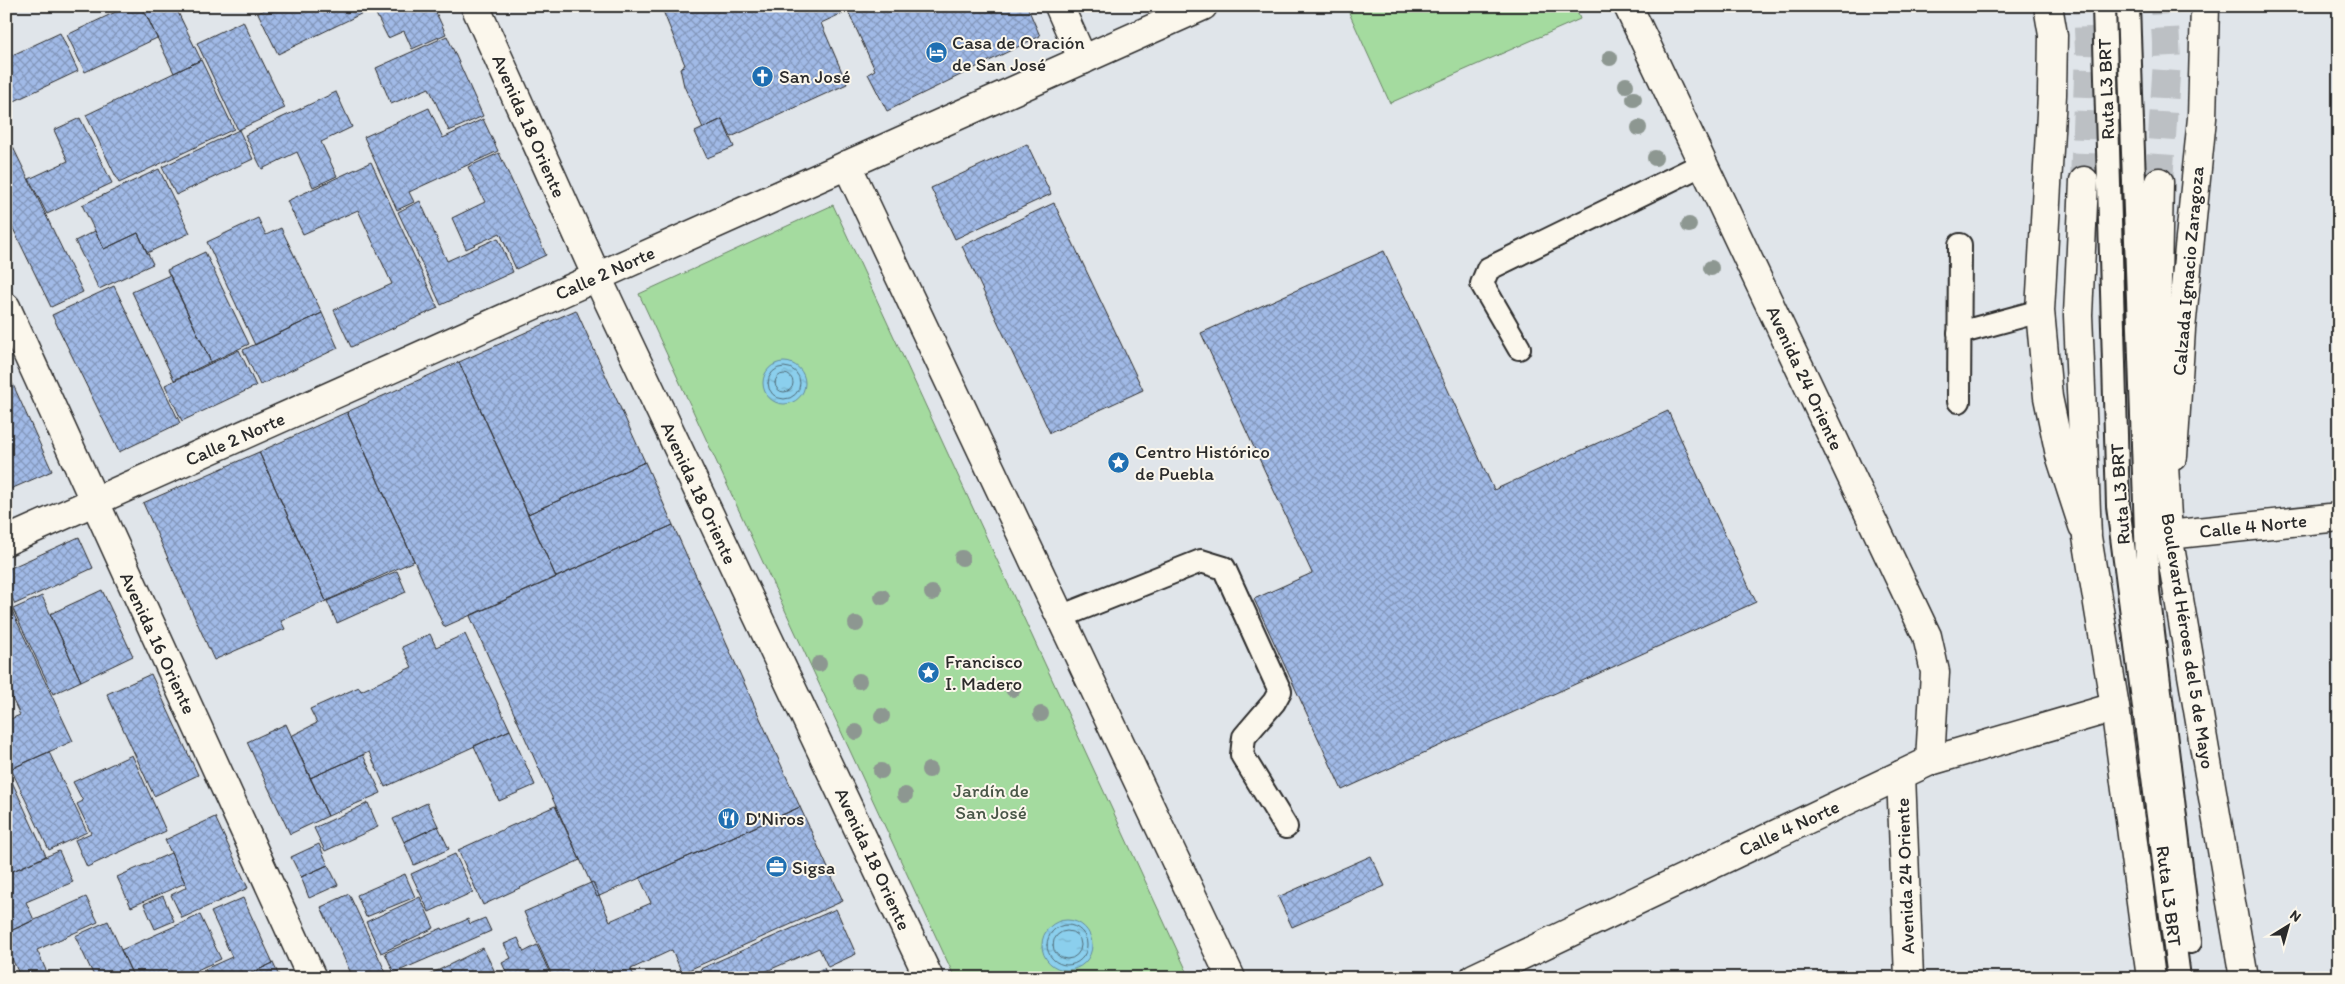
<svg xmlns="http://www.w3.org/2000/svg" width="2345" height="984" font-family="Itim,sans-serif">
  <defs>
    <pattern id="water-ripples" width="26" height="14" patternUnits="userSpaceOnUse" patternTransform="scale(1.25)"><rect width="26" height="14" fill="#8bcfed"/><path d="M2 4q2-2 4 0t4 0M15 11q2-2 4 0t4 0" fill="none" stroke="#78b2cb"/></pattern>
    <pattern id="building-cross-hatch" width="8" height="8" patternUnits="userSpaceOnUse" patternTransform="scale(1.25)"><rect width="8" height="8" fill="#a1bae7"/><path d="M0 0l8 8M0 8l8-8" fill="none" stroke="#8397bb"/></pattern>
  </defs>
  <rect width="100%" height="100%" fill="#e0e5ea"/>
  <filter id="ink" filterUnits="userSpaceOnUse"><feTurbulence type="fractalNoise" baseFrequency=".02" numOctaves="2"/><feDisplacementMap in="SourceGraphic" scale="10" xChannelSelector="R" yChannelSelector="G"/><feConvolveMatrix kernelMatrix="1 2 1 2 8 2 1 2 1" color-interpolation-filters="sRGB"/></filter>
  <g filter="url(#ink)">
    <path fill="#a4db9f" stroke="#688365" d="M1346,6H1575L1580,19L1390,103Z
      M833,205L1190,978H955L639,294Z"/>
    <path fill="url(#water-ripples)" stroke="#658d9f" d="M763 383a21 21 0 1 1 42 0a21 21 0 1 1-42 0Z
      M1042 945a25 25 0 1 1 50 0a25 25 0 1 1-50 0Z"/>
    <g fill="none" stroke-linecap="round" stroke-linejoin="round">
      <path stroke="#516d79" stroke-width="1" d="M768 383a16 16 0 1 1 32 0a16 16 0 1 1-32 0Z
        M775 383a9 9 0 1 1 18 0a9 9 0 1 1-18 0Z
        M1047 945a20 20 0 1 1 40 0a20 20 0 1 1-40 0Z
        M1053 945a14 14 0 1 1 28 0a14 14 0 1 1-28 0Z"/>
    </g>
    <path fill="url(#building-cross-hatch)" stroke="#2b2b2b" d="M128,6H142L157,38L85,72L67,35Z
      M142,6H175L201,60L174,73Z
      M272,6H370L371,9L278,54L258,13Z
      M372,6H433L446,34L412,49L404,31L388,38Z
      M661,6H858L821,23L847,84L731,137L722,119L703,128L684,86L680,68L685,65Z
      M859,6H1027L1040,36L887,111L868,74L875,70L848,11Z
      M243,21L285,108L238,130L197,43Z
      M60,33L78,71L6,105V58Z
      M447,36L483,116L449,131L429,88L391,104L376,68Z
      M201,60L234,129L119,183L86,115Z
      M336,92L352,127L321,142L337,176L313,187L297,152L262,169L245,135Z
      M429,108L443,138L483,119L498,151L409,192L414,202L397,210L364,137Z
      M80,118L112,183L47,214L29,179L68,161L54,130Z
      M722,119L734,147L707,158L695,132Z
      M239,130L253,159L176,195L162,167Z
      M10,141L83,292L51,307L6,214V143Z
      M1027,144L1051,194L955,239L931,188Z
      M499,153L546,255L516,269L500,233L466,249L452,218L485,202L468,167Z
      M371,162L438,308L351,347L334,310L392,284L358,210L303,234L287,201Z
      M159,169L190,233L147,253L138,233L104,249L82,205Z
      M420,201L447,261L498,238L513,272L441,305L398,212Z
      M1054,203L1143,390L1050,433L962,246Z
      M258,218L266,235L281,228L322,313L255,345L207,242Z
      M95,231L104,249L138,233L153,264L99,289L75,241Z
      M1384,251L1494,490L1668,411L1756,602L1342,790L1254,599L1312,573L1201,333Z
      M205,252L249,344L211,362L167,270Z
      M170,275L211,362L174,380L132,292Z
      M114,286L180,423L119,452L52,315Z
      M576,310L645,462L528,514L459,362Z
      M322,313L338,348L260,385L243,350Z
      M239,350L256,386L182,421L165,385Z
      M459,362L556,577L444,627L347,412Z
      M6,369L52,471L6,491Z
      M347,412L414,561L326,601L259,452Z
      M259,452L326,601L281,621L285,629L214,660L143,503Z
      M645,462L673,525L556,577L528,514Z
      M673,525L800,807L597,897L470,616Z
      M79,537L93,568L15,604L6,585V570Z
      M397,571L406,592L337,623L327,601Z
      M102,590L133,656L81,681L50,614Z
      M42,596L81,681L53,694L13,609Z
      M6,598L73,741L6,771V721L20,715L6,686Z
      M430,634L436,647L465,634L510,730L385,787L369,752L310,778L291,736L317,723L310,709L359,687L361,691L412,667L402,647Z
      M151,674L198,775L154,796L107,694Z
      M286,724L328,816L290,834L247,742Z
      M510,730L535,785L499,801L474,746Z
      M49,752L87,832L49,850L11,769Z
      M132,755L166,831L87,867L75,840L91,833L77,804L83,801L73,782Z
      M363,755L381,793L328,816L310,778Z
      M8,773L46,856L6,874V774Z
      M368,803L378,827L325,851L314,828Z
      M427,803L438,826L404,842L393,819Z
      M555,806L580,860L483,905L458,850Z
      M800,807L843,901L682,973L672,950L631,969L635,978H553L524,912L593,882L610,921L651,903L640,878Z
      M215,817L248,888L182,918L171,895L187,887L165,840Z
      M438,826L449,849L414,865L404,842Z
      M319,844L328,865L301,877L291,857Z
      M59,851L73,882L26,902L34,920L6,933V874Z
      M171,853L185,883L131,907L117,877Z
      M455,854L473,892L429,912L411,874Z
      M1371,856L1385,886L1292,927L1278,897Z
      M328,865L338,885L309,898L301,877Z
      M405,874L415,897L366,917L357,895Z
      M349,894L388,977L387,978H353L321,907Z
      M163,896L174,921L155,929L144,904Z
      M86,897L98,922L37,950L49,977L21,978L6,946V933Z
      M420,897L434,928L381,953L366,922Z
      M243,898L273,963L241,978H210L205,969L232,957L211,912Z
      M836,909L856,954L828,967L819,948L751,978H704L700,969Z
      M200,915L221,959L180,978H134L121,950Z
      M485,918L491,931L394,973L385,953L442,928L443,930L468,919L470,924Z
      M108,921L121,950L134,978H95L75,936Z
      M518,938L524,952L537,945L552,978H509L502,963L511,958L504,944Z
      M483,948L494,970L480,978H431L429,975Z
      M273,963L280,978H241Z
      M824,968L828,978H802Z"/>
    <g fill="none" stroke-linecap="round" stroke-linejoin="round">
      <path stroke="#bcc0c4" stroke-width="28" stroke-dasharray="28 14" stroke-linecap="butt" d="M2084,181L2089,51L2087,6
        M2159,182L2167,61L2164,6"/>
      <defs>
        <path id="lane" d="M2104,6L2118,506L2179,978
          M2128,6L2148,591L2190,942
          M1959,333L2040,311
          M1519,348L1482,284L1488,269L1703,164
          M1959,401L1960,245
          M1060,617L1201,561L1224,568L1280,691L1274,702L1244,737L1242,755L1286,827"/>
        <path id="street" d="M1059,6L1083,60
          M1628,6L1927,636L1935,672L1930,761
          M847,165L1231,978
          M6,307L312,978
          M2168,535L2339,517
          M1901,775L1909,978"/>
        <path id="secondary" d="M475,6L597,277L929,978
          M2048,6L2053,35L2052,95L2040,311L2048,397L2060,455L2083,526
          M2173,456L2181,329L2202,118L2205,6
          M6,541L1203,6
          M1474,978L1930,761L2115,707"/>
        <path id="primary" d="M2084,181L2078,315L2087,537L2115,707L2151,978
          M2159,182L2156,325L2168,535L2244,978"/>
      </defs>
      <use href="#lane" stroke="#2b2b2b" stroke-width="26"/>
      <use href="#street" stroke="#2b2b2b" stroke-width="31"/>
      <use href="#secondary" stroke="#2b2b2b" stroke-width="31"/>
      <use href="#primary" stroke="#2b2b2b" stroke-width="31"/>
      <use href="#lane" stroke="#fbf7ec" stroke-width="22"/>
      <use href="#street" stroke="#fbf7ec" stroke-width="28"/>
      <use href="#secondary" stroke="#fbf7ec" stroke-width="28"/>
      <use href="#primary" stroke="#fbf7ec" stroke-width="28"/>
    </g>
    <g fill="#8d9791">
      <circle cx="1610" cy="58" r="8"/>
      <circle cx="1626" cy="85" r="8"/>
      <circle cx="1634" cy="99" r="8"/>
      <circle cx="1639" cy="128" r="8"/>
      <circle cx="1655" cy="158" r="8"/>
      <circle cx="1689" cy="225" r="8"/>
      <circle cx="1711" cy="268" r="8"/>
      <circle cx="962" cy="558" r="8"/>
      <circle cx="932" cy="593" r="8"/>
      <circle cx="882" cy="597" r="8"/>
      <circle cx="856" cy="624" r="8"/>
      <circle cx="819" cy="664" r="8"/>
      <circle cx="859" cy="681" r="8"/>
      <circle cx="1013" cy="689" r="8"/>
      <circle cx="1041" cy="714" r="8"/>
      <circle cx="882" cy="716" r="8"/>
      <circle cx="856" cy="732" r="8"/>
      <circle cx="929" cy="770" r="8"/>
      <circle cx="881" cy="771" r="8"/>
      <circle cx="905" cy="795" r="8"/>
    </g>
  </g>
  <defs>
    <symbol id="hotel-disc" viewBox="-11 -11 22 22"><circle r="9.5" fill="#1f6fb2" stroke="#fbf7ec"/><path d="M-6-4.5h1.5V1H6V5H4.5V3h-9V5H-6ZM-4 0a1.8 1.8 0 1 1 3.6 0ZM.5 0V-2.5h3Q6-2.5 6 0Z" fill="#fff"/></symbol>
    <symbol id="church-disc" viewBox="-11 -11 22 22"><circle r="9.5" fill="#1f6fb2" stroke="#fbf7ec"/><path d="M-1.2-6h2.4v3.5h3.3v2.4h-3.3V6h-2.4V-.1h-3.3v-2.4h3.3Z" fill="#fff"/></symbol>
    <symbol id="sight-disc" viewBox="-11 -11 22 22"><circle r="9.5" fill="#1f6fb2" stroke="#fbf7ec"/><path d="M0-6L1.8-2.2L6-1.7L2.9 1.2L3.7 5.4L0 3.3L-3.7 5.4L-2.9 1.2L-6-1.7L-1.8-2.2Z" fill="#fff"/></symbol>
    <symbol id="restaurant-disc" viewBox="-11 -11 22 22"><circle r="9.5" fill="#1f6fb2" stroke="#fbf7ec"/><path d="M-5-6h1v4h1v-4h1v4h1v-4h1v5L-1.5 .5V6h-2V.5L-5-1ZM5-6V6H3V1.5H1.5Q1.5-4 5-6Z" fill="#fff"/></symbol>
    <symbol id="office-disc" viewBox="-11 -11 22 22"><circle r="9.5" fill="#1f6fb2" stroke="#fbf7ec"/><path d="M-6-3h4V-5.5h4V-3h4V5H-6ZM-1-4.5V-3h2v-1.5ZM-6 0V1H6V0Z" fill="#fff"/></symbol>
  </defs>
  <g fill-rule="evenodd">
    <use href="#hotel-disc" x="924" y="40" width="25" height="25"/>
    <use href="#church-disc" x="750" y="64" width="25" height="25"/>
    <use href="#sight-disc" x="1106" y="450" width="25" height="25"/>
    <use href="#sight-disc" x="916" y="660" width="25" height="25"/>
    <use href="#restaurant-disc" x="716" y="806" width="25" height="25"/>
    <use href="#office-disc" x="764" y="854" width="25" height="25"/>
  </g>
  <g text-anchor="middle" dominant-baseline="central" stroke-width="4" stroke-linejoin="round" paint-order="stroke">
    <g font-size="19" fill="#2b2b2b" stroke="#fbf7ec" text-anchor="start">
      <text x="952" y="42">Casa de Oración<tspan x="952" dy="22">de San José</tspan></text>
      <text x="779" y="76">San José</text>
      <text x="1135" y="451">Centro Histórico<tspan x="1135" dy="22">de Puebla</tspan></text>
      <text x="945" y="661">Francisco<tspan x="945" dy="22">I. Madero</tspan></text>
      <text x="745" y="818">D'Niros</text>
      <text x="792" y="867">Sigsa</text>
    </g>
    <g font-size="19" fill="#2b2b2b" stroke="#fbf7ec">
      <text transform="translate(2106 89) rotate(-92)">Ruta L3 BRT</text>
      <text transform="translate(529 126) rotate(66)">Avenida 18 Oriente</text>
      <text transform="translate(2188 271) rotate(-85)">Calzada Ignacio Zaragoza</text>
      <text transform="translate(605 273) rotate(-24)">Calle 2 Norte</text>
      <text transform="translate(1805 378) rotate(65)">Avenida 24 Oriente</text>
      <text transform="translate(235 439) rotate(-24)">Calle 2 Norte</text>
      <text transform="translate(699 493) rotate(65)">Avenida 18 Oriente</text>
      <text transform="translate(2120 494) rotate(-94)">Ruta L3 BRT</text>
      <text transform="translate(2253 526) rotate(-6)">Calle 4 Norte</text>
      <text transform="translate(2188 641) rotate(81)">Boulevard Héroes del 5 de Mayo</text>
      <text transform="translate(158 643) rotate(65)">Avenida 16 Oriente</text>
      <text transform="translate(1789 828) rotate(-25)">Calle 4 Norte</text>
      <text transform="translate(873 859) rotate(65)">Avenida 18 Oriente</text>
      <text transform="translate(1905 876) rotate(-92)">Avenida 24 Oriente</text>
      <text transform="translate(2169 896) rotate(83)">Ruta L3 BRT</text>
    </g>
    <g font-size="19" fill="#495748" stroke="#fbf7ec">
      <text x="991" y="790">Jardín de<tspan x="991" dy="22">San José</tspan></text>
    </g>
  </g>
  <rect width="2345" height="984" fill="none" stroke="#fbf7ec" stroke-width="25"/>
  <rect x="12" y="12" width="2320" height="959" fill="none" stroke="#2b2b2b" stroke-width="2" filter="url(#ink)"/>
  <g transform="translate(2288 926) rotate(37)" stroke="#fbf7ec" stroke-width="4" paint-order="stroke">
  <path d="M0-4L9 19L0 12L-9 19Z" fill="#2b2b2b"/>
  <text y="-8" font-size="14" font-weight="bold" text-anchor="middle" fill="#2b2b2b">N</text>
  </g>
</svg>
